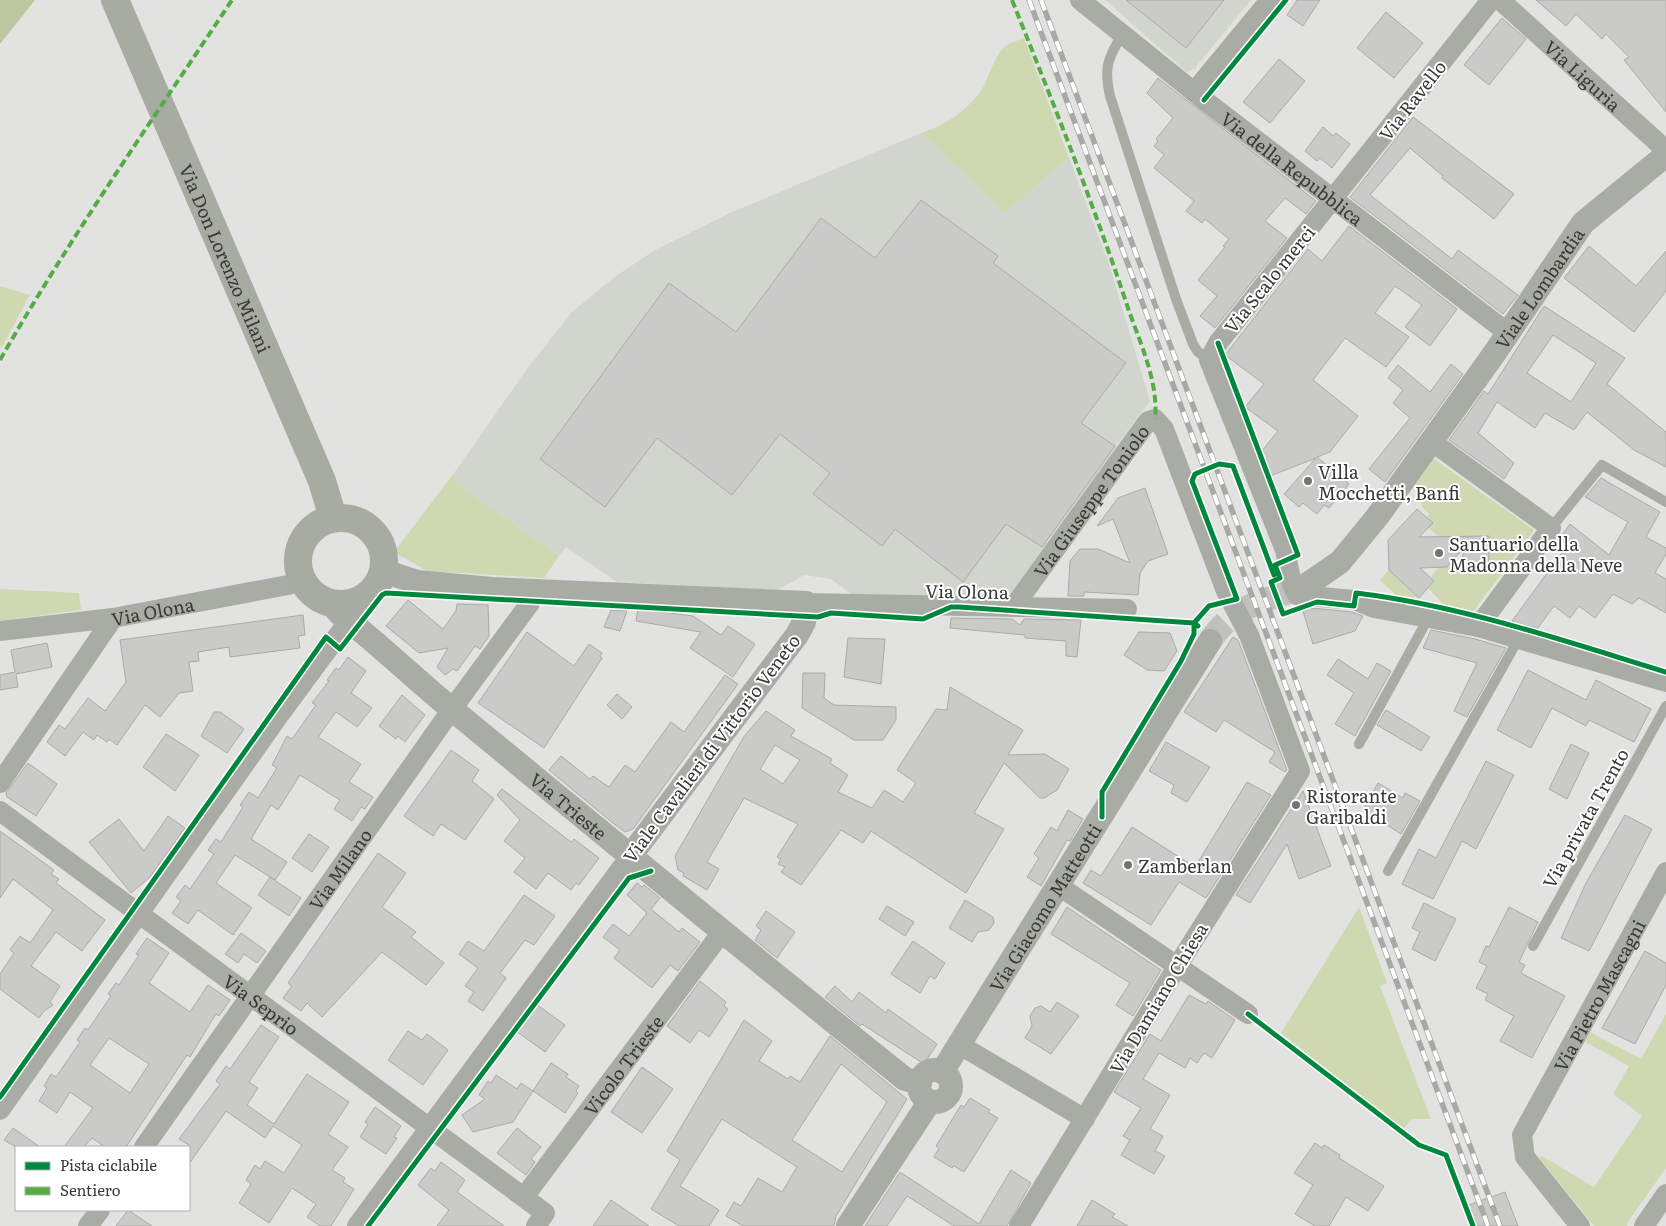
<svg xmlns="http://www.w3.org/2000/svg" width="1666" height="1226" font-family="Literata,serif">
  <rect width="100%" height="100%" fill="#e2e3e1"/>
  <path fill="#d2d5ce" d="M1105,0H1251L1195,68L1187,72Z
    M921,133L1005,213L1069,158L1109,264L1150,401L1116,446L1120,450L1006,601L851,594L831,579L804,575L778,590L617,582L566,547L559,556L456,483L454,473L527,369L572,312L616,276L655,250L730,213Z"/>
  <path fill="#cfd9b1" d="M1024,38L1069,158L1005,213L921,133C945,125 964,113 980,92C989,79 992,61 1003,48C1007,43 1018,41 1024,38Z
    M0,286L30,295L2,347L0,346Z
    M1434,459L1534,530L1473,612L1446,607L1428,588L1434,582L1431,576L1439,567L1489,565V536L1439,537L1428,527L1433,523L1427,517L1429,514L1422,507L1420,491L1414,486Z
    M454,473L456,483L559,556L544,578L427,571L394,552Z
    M1389,570L1419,598L1396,595L1380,580Z
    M0,589L79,593L81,610L0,621Z
    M1359,907L1387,983L1380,986L1431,1119H1412L1403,1129L1281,1033Z
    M1666,1014V1168L1627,1223V1226H1594L1539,1158L1542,1156L1594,1187L1642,1116L1613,1094L1629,1066L1585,1042L1590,1032L1641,1059Z"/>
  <path fill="#bdc79f" d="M0,0H35L0,44Z"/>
  <path fill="#cacbc9" stroke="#aaaba9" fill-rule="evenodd" d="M1126,0H1224L1186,48Z
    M1297,0H1320L1303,26L1287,15Z
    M1536,0H1666V112L1624,60L1629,57L1606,34L1602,39L1576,14L1566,26Z
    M1386,12L1423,43L1394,78L1357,48Z
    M1502,18L1526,39L1489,85L1464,65Z
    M1279,59L1305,81L1270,123L1243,102Z
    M1158,78L1316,201L1306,214L1285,198L1265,221L1287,238L1215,328L1200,316L1217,296L1198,280L1225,247L1223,246L1229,239L1205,219L1202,223L1186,211L1194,201L1154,168L1164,155L1154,146L1158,141L1156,139L1173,118L1147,93Z
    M1413,117L1514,194L1494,219L1442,178L1443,176L1410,148L1370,195L1452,259L1458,250L1518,295L1503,314L1350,197Z
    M1323,127L1333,136L1336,133L1350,144L1332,168L1320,158L1317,161L1305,151Z
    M921,200L998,256L993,263L1126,363L1081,423L1115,446L1042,547L1006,524L963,582L895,529L882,546L813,494L830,473L780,434L732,495L657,438L605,507L540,459L669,283L736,332L821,218L875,258Z
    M1349,226L1457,309L1430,346L1405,327L1422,305L1395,286L1375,313L1409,337L1386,367L1345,338L1313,380L1358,416L1330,452L1317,457L1349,484L1329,508L1324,505L1317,514L1303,503L1299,507L1284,494L1316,458L1270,476L1261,452L1278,431L1245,407L1264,384L1225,355L1308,249L1322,261Z
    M1589,246L1636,286L1666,251V291L1634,332L1564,278Z
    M1544,306L1625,358L1607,384L1666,432V467L1634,450L1587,412L1574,430L1545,413L1535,428L1497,402L1478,433L1514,463L1504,479L1449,440L1484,391L1488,394ZM1553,335L1596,363L1571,402L1527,373Z
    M1451,364L1463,374L1385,482L1369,469L1410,418L1393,403L1403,390L1388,378L1398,365L1430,392Z
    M1601,478L1660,512L1646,537L1666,548V554L1655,573L1666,579V613L1639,598L1632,604L1613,594L1595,618L1579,606L1570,618L1554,606L1537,629L1512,621L1567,546L1559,539L1570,524L1609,555L1628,522L1585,497Z
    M1145,488L1168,554L1148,561L1140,573L1138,595L1084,592V596H1068L1070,561L1080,549H1098L1130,563L1113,519L1097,526L1118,498Z
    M1417,509L1433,523L1419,537L1489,536V565L1458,567L1468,543L1447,567L1420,568L1434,581L1419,598L1389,570L1388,540Z
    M408,600L443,629L456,611L457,604L488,605L489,636L480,649L475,646L457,671L453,669L445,675L437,667L448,648L419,653L386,626Z
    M1311,608L1352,612L1363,616L1355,631L1313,644L1303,611Z
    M638,609L693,616L721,635L728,626L755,644L733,677L690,648L701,632L636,621Z
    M611,610L627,611L620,631L604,627Z
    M303,615L305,635L298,636L300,648L230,657L229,647L198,652L199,661L189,662L193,691L179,693L160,717L145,705L117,745L109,739L107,742L97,735L94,740L83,732L65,756L47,742L59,725L65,729L88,698L105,711L126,682L120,640Z
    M951,618L1012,619L1020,625L1024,619L1081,620L1077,657L1066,656V641L1025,638V635L950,628Z
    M1431,630L1475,639L1506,648L1467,717L1454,711L1477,663L1423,648Z
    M527,632L574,666L589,644L602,653L600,656L602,658L544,748L478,703Z
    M1139,632L1170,633L1177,651L1164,671L1147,670L1124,655Z
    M1233,637L1238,640L1287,770L1285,772L1269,762L1275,752L1224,720L1216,732L1184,712Z
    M848,638L885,639L881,684L844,677Z
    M47,643L52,667L16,674L18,687L0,690V675L15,672L11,650Z
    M348,657L366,671L351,693L372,708L357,727L336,712L318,737L361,764L349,782L373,797L365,809L361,807L352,821L334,809L340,800L300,775L278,810L271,805L251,839L287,862L275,880L235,855L216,883L252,908L233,935L198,910L188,924L172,913L181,901L176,897L185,885L190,889L214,854L208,850L216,839L221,842L243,807L240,805L249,792L258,798L277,768L272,765L287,736L292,739L316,705L312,703L329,681L327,680L336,668L339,670Z
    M1338,659L1368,679L1377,663L1391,671L1355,736L1335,724L1354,693L1327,675Z
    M1528,670L1586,700L1596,680L1651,709L1634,742L1589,720L1586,726L1552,708L1531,748L1497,730Z
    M803,673H825L824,698L834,705L896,707V720L883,740H854L802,708Z
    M725,675L738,684L633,829L625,832L614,824L549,770L561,756L590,779L593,776L609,787L625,765L635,772L671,722L684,732Z
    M950,687L1023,730L1008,755L1045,754L1069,769L1057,790L1044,798H1040L1004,763L974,813L1004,829L966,893L871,831L863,843L841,830L801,885L781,872L785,867L778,864L781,859L777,857L798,824L744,798L707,862L719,869L707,890L683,876L684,873L678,870L675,856L745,735L766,711L795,730L791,736L832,759L830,763L848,775L838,792L872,808L884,790L903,802L916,783L897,770L936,709L947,710ZM775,745L800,760L783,784L760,769Z
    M617,694L632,707L622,719L607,705Z
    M402,695L425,715L405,742L398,736L396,739L379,726Z
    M1386,710L1430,737L1421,751L1377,725Z
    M214,712H220L244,729L227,753L201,736Z
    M166,734L199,755L175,791L143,767Z
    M1166,742L1210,767L1187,802L1171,793L1174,785L1149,771Z
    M1571,744L1589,753L1567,799L1549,789Z
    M451,750L479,770L472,781L494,799L465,840L441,824L433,836L404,816Z
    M1486,761L1514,775L1476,849L1462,841L1433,899L1402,884L1419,849L1436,858Z
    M28,763L57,784L36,816L7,797L6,793Z
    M1247,782L1271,795L1206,898L1179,882L1151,925L1083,883L1091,870L1101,876L1132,827L1195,867Z
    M1378,783L1403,798L1405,793L1420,801L1401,834L1363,810Z
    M502,789L571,842L574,839L599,858L579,885L576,883L571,890L548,873L536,889L514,872L525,858L504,841L520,820L497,795Z
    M1303,791L1331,866L1299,879L1287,844L1250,903L1236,895Z
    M1068,810L1083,819L1070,841L1067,840L1041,886L1027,877L1039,858L1034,854L1051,827L1057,831Z
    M1625,815L1652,829L1589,951L1561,938L1586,883Z
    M168,816L185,828L150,877L131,893L89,842L119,819L144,851Z
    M0,831L54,870L51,874L59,879L56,883L105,920L82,951L56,932L31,966L60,986L50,1002L53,1005L44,1011L39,1018L0,989V974L14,953L10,950L20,936L30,943L53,910L13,879L0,898Z
    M309,834L329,847L312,872L292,858Z
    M378,853L406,873L382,907L416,932L411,937L444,963L426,985L382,952L322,1017L307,1003L301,1011L283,998L292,986L288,983Z
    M270,877L301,898L289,916L258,895Z
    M637,883L642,887L644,885L660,898L651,909L679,932L682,928L700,942L678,971L670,965L652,988L614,958L620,950L603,937L613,924L629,936L647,913L627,895Z
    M524,895L555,916L534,945L525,940L500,973L506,978L483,1011L468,1001L474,992L465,986L478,968L459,954L468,941L484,951Z
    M965,900L993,917L994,923L989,930L978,932L972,942L949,928Z
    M1424,903L1456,919L1435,961L1412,949L1420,932L1412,928Z
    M887,906L914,922L905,936L879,919Z
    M1067,907L1161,970L1133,1016L1116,1005L1130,983L1051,934Z
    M1509,907L1538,922L1519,962L1525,965L1521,973L1565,996L1532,1058L1500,1041L1514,1016L1485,1000L1488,994L1476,988L1487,966L1479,962L1486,946L1489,947Z
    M766,911L795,932L777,958L755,940L761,930L756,926Z
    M241,933L266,951L257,963L244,954L238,963L225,954Z
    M147,938L169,953L149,983L190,1012L208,985L230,1000L219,1016L216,1014L190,1057L187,1055L126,1147H105L92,1138L84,1147H64L93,1108L70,1092L57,1113L39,1101L47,1088L44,1086L51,1074L56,1077L80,1042L77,1040L85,1028L88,1030L111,996L108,994L116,983L119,985L139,955L136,954ZM109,1038L149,1064L130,1093L90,1065Z
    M913,941L945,963L935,979L930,976L920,993L891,974Z
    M1645,951L1666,963V985L1635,1044L1602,1028Z
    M700,981L726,1002L724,1006L728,1009L709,1037L699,1030L690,1043L667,1026Z
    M835,986L852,1002L859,992L886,1013L888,1009L937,1044L924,1064L862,1024L860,1026L825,997Z
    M1189,995L1206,1004L1208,1001L1235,1020L1212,1058L1204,1053L1197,1063L1190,1058L1185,1068L1159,1053L1143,1079L1170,1095L1150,1129L1163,1136L1155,1151L1165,1156L1154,1174L1121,1155L1130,1140L1123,1136L1141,1108L1114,1092L1150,1034L1161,1041Z
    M1057,1002L1079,1016L1051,1054L1025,1038L1032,1026L1030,1016L1035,1008L1041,1006L1050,1012Z
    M536,1004L565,1025L545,1052L516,1031Z
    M744,1020L772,1041L759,1061L788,1079L790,1076L800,1082L830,1036L907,1099L836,1216L834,1226H743L726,1216L734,1202L741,1206L758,1178L782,1192L797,1167L722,1119L680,1186L719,1210L709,1226H679L651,1209L680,1160L667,1151ZM841,1064L887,1102L842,1172L792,1140Z
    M261,1025L279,1037L249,1082L258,1088L247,1105L274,1124L307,1074L349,1102L328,1134L348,1147L332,1170L345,1178L343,1182L354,1189L331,1226H320L307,1217L316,1204L292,1188L269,1223L239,1203L251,1184L246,1180L255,1165L260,1169L265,1161L284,1173L302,1145L273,1126L265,1138L226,1111L189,1164V1145L179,1139L220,1084L216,1081L226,1066L230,1069Z
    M408,1031L422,1040L427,1034L448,1050L423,1085L388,1060Z
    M551,1063L568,1074L566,1077L579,1086L576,1091L578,1093L565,1113L533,1091Z
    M642,1067L673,1089L642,1133L611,1112Z
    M496,1075L517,1089L521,1083L533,1091L513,1122L473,1132L462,1115L485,1099L479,1095L488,1081L491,1083Z
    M970,1098L990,1110L988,1112L998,1118L964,1172L954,1166L952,1168L934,1157L939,1148L936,1146L961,1105L964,1107Z
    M375,1107L401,1126L394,1137L397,1138L386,1154L360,1137L368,1124L365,1122Z
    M13,1128L40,1147H16L4,1140Z
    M517,1128L541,1147L531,1159L535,1162L526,1175L497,1153Z
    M1315,1143L1322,1148L1324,1145L1340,1155L1339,1158L1384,1186L1368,1211L1346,1197L1329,1226H1315L1295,1214L1313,1185L1294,1173Z
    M441,1162L465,1180L457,1192L504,1226H437L449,1210L418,1185L431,1168L435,1171Z
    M1011,1170L1031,1183L1007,1226H954L907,1196L887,1226H865L900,1172L979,1224Z
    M1505,1192L1518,1226H1471L1463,1207Z
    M611,1200L649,1226H593Z
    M1092,1200L1115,1214L1112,1217L1128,1226H1077Z
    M128,1210L152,1226H116Z"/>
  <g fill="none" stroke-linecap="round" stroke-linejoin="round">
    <path stroke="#c0c1bf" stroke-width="24" stroke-dasharray="24 12" stroke-linecap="butt" d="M1210,641C1238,599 1270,603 1311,582"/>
    <path stroke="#a9aca4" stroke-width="10" d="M1122,35C1107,59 1104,69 1110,96L1176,299L1193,344L1198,352L1209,360
      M1551,528L1602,465L1666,502
      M1359,744L1429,617
      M1388,871L1519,638
      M1533,946L1666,706"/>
    <g stroke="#a9aca4" stroke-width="20">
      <path id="s1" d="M1080,0L1204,100L1508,333"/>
      <path d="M1491,0L1218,343L1209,360L1285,550L1292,584L1297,595L1355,600L1374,608L1478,627L1666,682"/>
      <path id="s2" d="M1500,0L1666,150"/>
      <path d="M1194,92L1270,0"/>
      <path d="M1431,441L1551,528L1478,627"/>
      <path d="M806,603L1127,609"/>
      <path id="s3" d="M1015,605L1148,421L1155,419L1164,429L1226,591L1249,635L1300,771L1178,965L1019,1226"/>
      <path id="s4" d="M0,631L113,618L304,582"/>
      <path d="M0,783L113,618"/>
      <path id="s5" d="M0,811L545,1213L536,1226"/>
      <path d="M1059,886L1248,1014"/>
      <path d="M960,1045L1085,1119"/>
      <path d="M0,1110L280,714L345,626L365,605L371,591"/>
      <path id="s6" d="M144,1147L452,709L530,603L534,590"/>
      <path id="s7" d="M524,1197L722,932"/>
      <path d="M88,1226L100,1210"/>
      <path d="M357,1226L631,855"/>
      <path id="s8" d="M1580,1226L1525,1157L1522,1135L1666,872"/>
      <path d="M1644,1226L1666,1194"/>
    </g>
    <g stroke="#a9aca4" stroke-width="24">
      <path d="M383,571L417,582L492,589L806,603L804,622L797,635L631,855"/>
      <path id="s9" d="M1311,582L1340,562L1377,517L1494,354L1583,223L1666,155"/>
      <path id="s10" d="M330,602L339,613C379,644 415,679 454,711C604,834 753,958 905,1079L920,1083"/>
      <circle cx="935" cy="1086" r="16"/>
      <path id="s11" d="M942,1072L1210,641"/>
      <path d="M848,1226L930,1101"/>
    </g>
    <g stroke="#a8aba2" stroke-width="28">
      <path id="s12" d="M115,0L322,481L331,511L328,519"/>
      <circle cx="341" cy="561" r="43"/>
    </g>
    <defs>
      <path id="rail" d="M1029,0L1488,1226
        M1041,0L1500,1226"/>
    </defs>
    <use href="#rail" stroke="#a7a9a4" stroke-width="5.5"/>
    <use href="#rail" stroke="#fff" stroke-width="4" stroke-dasharray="11" stroke-linecap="butt"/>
    <path stroke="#55ac45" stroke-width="4" stroke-dasharray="8 4" stroke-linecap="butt" d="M1012,0C1052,100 1092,200 1126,302C1138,339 1159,380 1155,419
      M0,360C71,236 153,119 232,0"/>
    <defs>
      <path id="cycleway" d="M1204,100L1286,0
        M1218,343L1298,555L1275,565L1280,578L1271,582L1283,614L1317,602L1354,606L1356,593C1463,606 1564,641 1666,672
        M1102,817V792L1181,661L1194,634V623L1209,606L1237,599L1192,481L1195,474L1219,464L1233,466L1274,575
        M1248,1014L1419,1145L1446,1155L1473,1226
        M0,1097L326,637L340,649L382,595L386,593L818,617L831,613L923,619L951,607H959L1194,623L1198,626
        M368,1226L629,878L651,871"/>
    </defs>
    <use href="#cycleway" stroke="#fff" stroke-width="8"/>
    <use href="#cycleway" stroke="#00873e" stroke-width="5"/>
  </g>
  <g fill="#747472" stroke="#fff" stroke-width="2">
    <circle cx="1308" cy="481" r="5"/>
    <circle cx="1439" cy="553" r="5"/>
    <circle cx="1296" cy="805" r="5"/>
    <circle cx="1128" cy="865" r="5"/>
  </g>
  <g text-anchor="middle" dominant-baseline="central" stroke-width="4" stroke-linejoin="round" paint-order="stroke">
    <g font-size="18" fill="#383837" stroke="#fff">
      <text stroke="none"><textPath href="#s2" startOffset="112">Via Liguria</textPath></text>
      <text transform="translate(1412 100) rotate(-52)">Via Ravello</text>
      <text stroke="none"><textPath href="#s1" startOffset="271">Via della Repubblica</textPath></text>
      <text stroke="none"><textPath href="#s12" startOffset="281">Via Don Lorenzo Milani</textPath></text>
      <text transform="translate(1269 279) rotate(-51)">Via Scalo merci</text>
      <text stroke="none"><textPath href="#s9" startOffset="374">Viale Lombardia</textPath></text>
      <text stroke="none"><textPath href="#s3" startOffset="129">Via Giuseppe Toniolo</textPath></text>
      <text transform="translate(967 591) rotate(1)">Via Olona</text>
      <text stroke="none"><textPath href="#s4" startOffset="154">Via Olona</textPath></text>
      <text transform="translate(711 748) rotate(-53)">Viale Cavalieri di Vittorio Veneto</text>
      <text stroke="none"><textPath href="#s10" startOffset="314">Via Trieste</textPath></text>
      <text transform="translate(1585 818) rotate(-61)">Via privata Trento</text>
      <text stroke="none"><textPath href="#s6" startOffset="340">Via Milano</textPath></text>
      <text stroke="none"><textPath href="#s11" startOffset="194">Via Giacomo Matteotti</textPath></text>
      <text stroke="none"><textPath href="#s8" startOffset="270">Via Pietro Mascagni</textPath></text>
      <text transform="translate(1158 998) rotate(-59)">Via Damiano Chiesa</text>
      <text stroke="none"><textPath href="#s5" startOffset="325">Via Seprio</textPath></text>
      <text stroke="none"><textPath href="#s7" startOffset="165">Vicolo Trieste</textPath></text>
    </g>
    <g font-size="18" fill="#383837" stroke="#fff" text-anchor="start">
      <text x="1318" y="471">Villa<tspan x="1318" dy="21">Mocchetti, Banfi</tspan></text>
      <text x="1449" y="543">Santuario della<tspan x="1449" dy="21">Madonna della Neve</tspan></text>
      <text x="1306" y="795">Ristorante<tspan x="1306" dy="21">Garibaldi</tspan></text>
      <text x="1138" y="865">Zamberlan</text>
    </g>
  </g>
  <rect x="15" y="1146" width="175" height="65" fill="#ffffff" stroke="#afafaf"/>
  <rect x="25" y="1162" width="25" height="8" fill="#00873e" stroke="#afafaf"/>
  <text x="60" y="1171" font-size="15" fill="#383837">Pista ciclabile</text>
  <rect x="25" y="1187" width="25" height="8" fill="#55ac45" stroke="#afafaf"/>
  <text x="60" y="1196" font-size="15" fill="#383837">Sentiero</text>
</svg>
